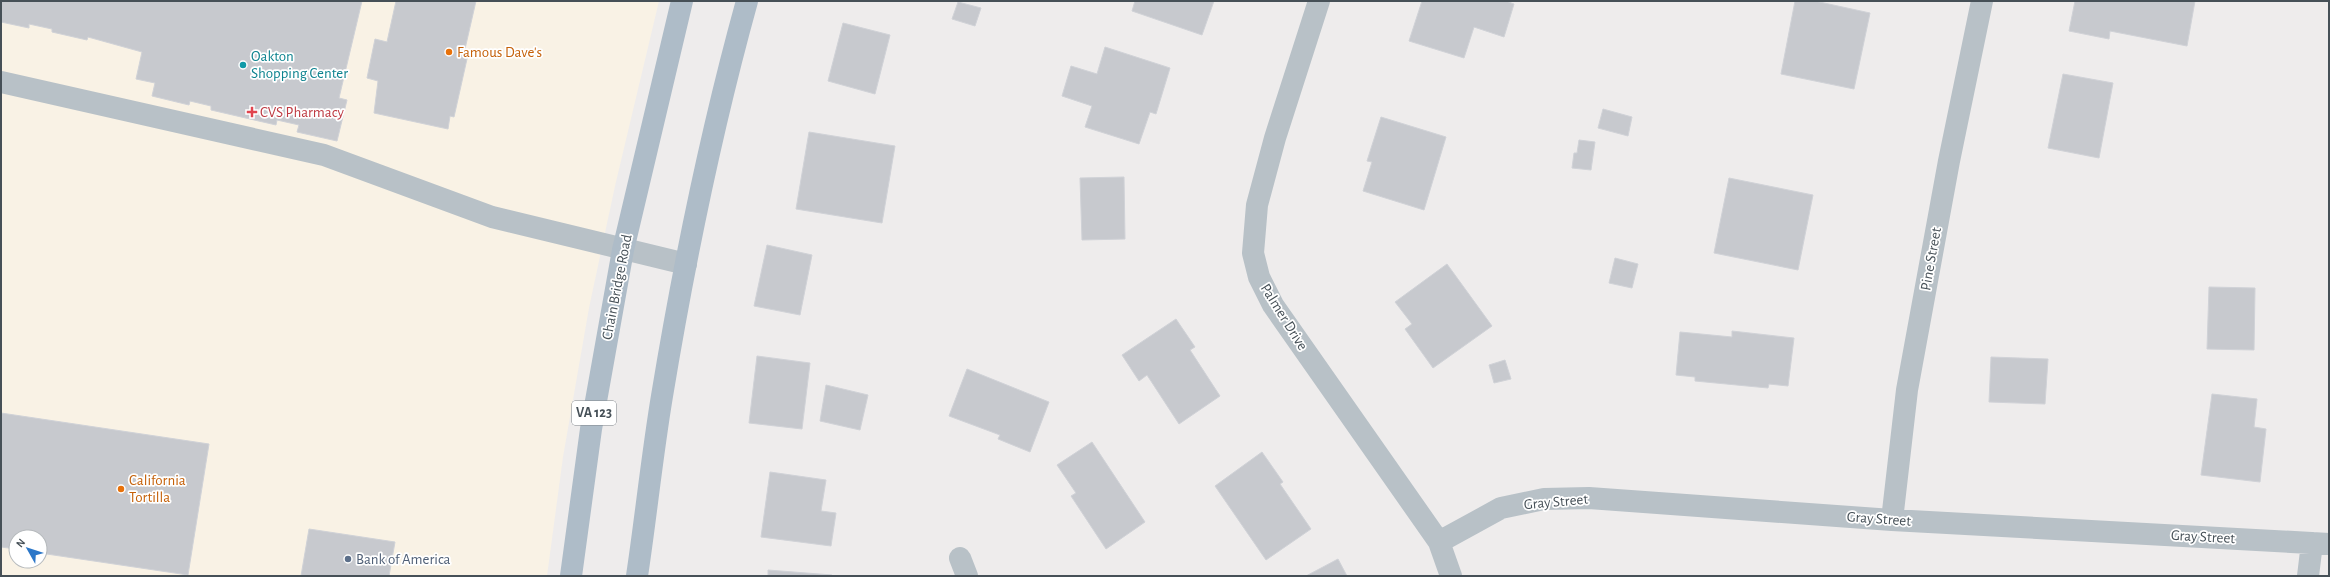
<svg xmlns="http://www.w3.org/2000/svg" width="2330" height="577" font-family="'Alegreya Sans',sans-serif">
  <rect width="100%" height="100%" fill="#eeecec"/>
  <path fill="#f9f2e5" fill-rule="evenodd" d="M1,1H659L615,186L589,308L563,457L547,576H1ZM16,537H40V561H16Z"/>
  <path fill="#c7c9ce" stroke="#d0d2d7" d="M1,1H362L339,98L347,100L337,141L297,132L299,125L277,120L276,125L211,110V106L190,101L189,105L152,96L155,83L136,79L142,52L88,37L87,40L52,32V29L29,24V28L1,22Z
    M396,1H476L465,49L469,50L454,117L450,116L448,129L374,113L378,81L367,78L375,39L387,42Z
    M1135,1H1214L1202,35L1132,11Z
    M1422,1H1506L1514,4L1504,37L1474,27L1464,58L1409,41Z
    M1795,1H1815L1870,13L1854,89L1781,74Z
    M2075,1H2195L2187,46L2110,31L2109,39L2069,31Z
    M958,2L981,8L975,26L952,19Z
    M843,23L890,35L875,94L828,81Z
    M1105,47L1170,68L1156,114L1150,112L1139,144L1085,127L1092,106L1062,96L1071,66L1097,74Z
    M2063,74L2113,83L2099,158L2048,148Z
    M1603,109L1632,117L1628,136L1598,128Z
    M1381,117L1446,137L1424,210L1363,191L1372,162L1367,161Z
    M809,132L895,146L882,223L796,209Z
    M1579,140L1595,142L1591,170L1572,168L1574,153H1577Z
    M1124,177L1125,239L1082,240L1080,178Z
    M1729,178L1813,195L1798,270L1714,253Z
    M767,245L812,255L800,315L754,306Z
    M1615,258L1638,264L1632,288L1609,283Z
    M1447,264L1492,326L1433,368L1405,329L1412,324L1395,302Z
    M2209,287L2255,288L2254,350L2207,349Z
    M1176,319L1195,347L1190,350L1220,396L1179,424L1147,375L1139,381L1122,355Z
    M1732,331L1794,338L1788,386L1769,384L1768,388L1695,381V377L1676,375L1680,332L1732,337Z
    M757,356L810,363L802,429L749,423Z
    M1991,357L2048,359L2045,404L1989,402Z
    M1505,360L1511,379L1494,383L1489,365Z
    M967,369L1049,402L1030,452L998,439L1000,435L949,416Z
    M826,385L868,395L860,430L820,421Z
    M2212,394L2257,399L2254,427L2266,429L2260,482L2201,475Z
    M1,413L209,444L188,575L40,553V537H16V549L1,547Z
    M1092,442L1145,522L1106,549L1071,496L1076,493L1057,465Z
    M1262,452L1283,482L1280,484L1311,529L1266,560L1215,486Z
    M770,472L826,480L821,511L836,513L831,546L761,537Z
    M309,529L395,542L389,576H301Z
    M1338,559L1347,576H1306Z
    M768,570L832,575V576H768Z"/>
  <g fill="none" stroke-linecap="round" stroke-linejoin="round">
    <path stroke="#b8c1c7" stroke-width="22" d="M1319,1L1275,138L1257,205L1253,253L1259,277L1273,305L1439,542L1451,576
      M1,82L324,155L492,217L686,264
      M1892,520L1907,390L1949,161L1982,1
      M1439,542L1501,508L1544,499L1589,498L1892,520L2329,544
      M960,558L967,576
      M2308,576L2312,543"/>
    <path stroke="#aebcc8" stroke-width="22" d="M571,576L591,429L623,250L682,1
      M637,576C646,516 652,456 662,396C684,263 711,131 747,1"/>
  </g>
  <g fill="#e8710a" stroke="#fff" stroke-width="1.5">
    <circle cx="449" cy="52" r="4"/>
    <circle cx="121" cy="489" r="4"/>
  </g>
  <circle fill="#0f9aa8" stroke="#fff" stroke-width="1.5" cx="243" cy="65" r="4"/>
  <path fill="#e0444e" stroke="#fff" stroke-width="1.5" d="M250 106h4v4h4v4h-4v4h-4v-4h-4v-4h4z"/>
  <circle fill="#5c6f8a" stroke="#fff" stroke-width="1.5" cx="348" cy="559" r="4"/>
  <g text-anchor="middle" dominant-baseline="central" stroke-width="3.5" stroke-linejoin="round" paint-order="stroke">
    <rect fill="#fff" stroke="#7e8489" stroke-width="1" x="572" y="401" width="44" height="24" rx="3"/>
    <g font-size="14" font-weight="bold" fill="#465057">
      <text x="594" y="413">VA 123</text>
    </g>
    <g font-size="15" fill="#c56008" stroke="#fff" text-anchor="start">
      <text x="457" y="52">Famous Dave's</text>
      <text x="129" y="480">California<tspan x="129" dy="17">Tortilla</tspan></text>
    </g>
    <g font-size="15" fill="#0d838f" stroke="#fff" text-anchor="start">
      <text x="251" y="56">Oakton<tspan x="251" dy="17">Shopping Center</tspan></text>
    </g>
    <g font-size="15" fill="#be3a42" stroke="#fff" text-anchor="start">
      <text x="260" y="112">CVS Pharmacy</text>
    </g>
    <g font-size="15" fill="#465057" stroke="#fff">
      <text transform="translate(1931 259) rotate(-80)">Pine Street</text>
      <text transform="translate(617 287) rotate(-79)">Chain Bridge Road</text>
      <text transform="translate(1284 317) rotate(58)">Palmer Drive</text>
      <text transform="translate(1556 502) rotate(-5)">Gray Street</text>
      <text transform="translate(1879 519) rotate(4)">Gray Street</text>
      <text transform="translate(2203 537) rotate(3)">Gray Street</text>
    </g>
    <g font-size="15" fill="#4e5e75" stroke="#fff" text-anchor="start">
      <text x="356" y="559">Bank of America</text>
    </g>
  </g>
  <rect width="2330" height="577" fill="none" stroke="#465057" stroke-width="4"/>
  <g transform="translate(28 549) rotate(309)"><circle r="19" fill="#ffffff" stroke="#b5b9bc"/>
  <path d="M0-3L7 15L0 10L-7 15Z" fill="#2c77c8"/>
  <text y="-6" font-size="11" font-weight="bold" text-anchor="middle" fill="#465057">N</text>
  </g>
</svg>
